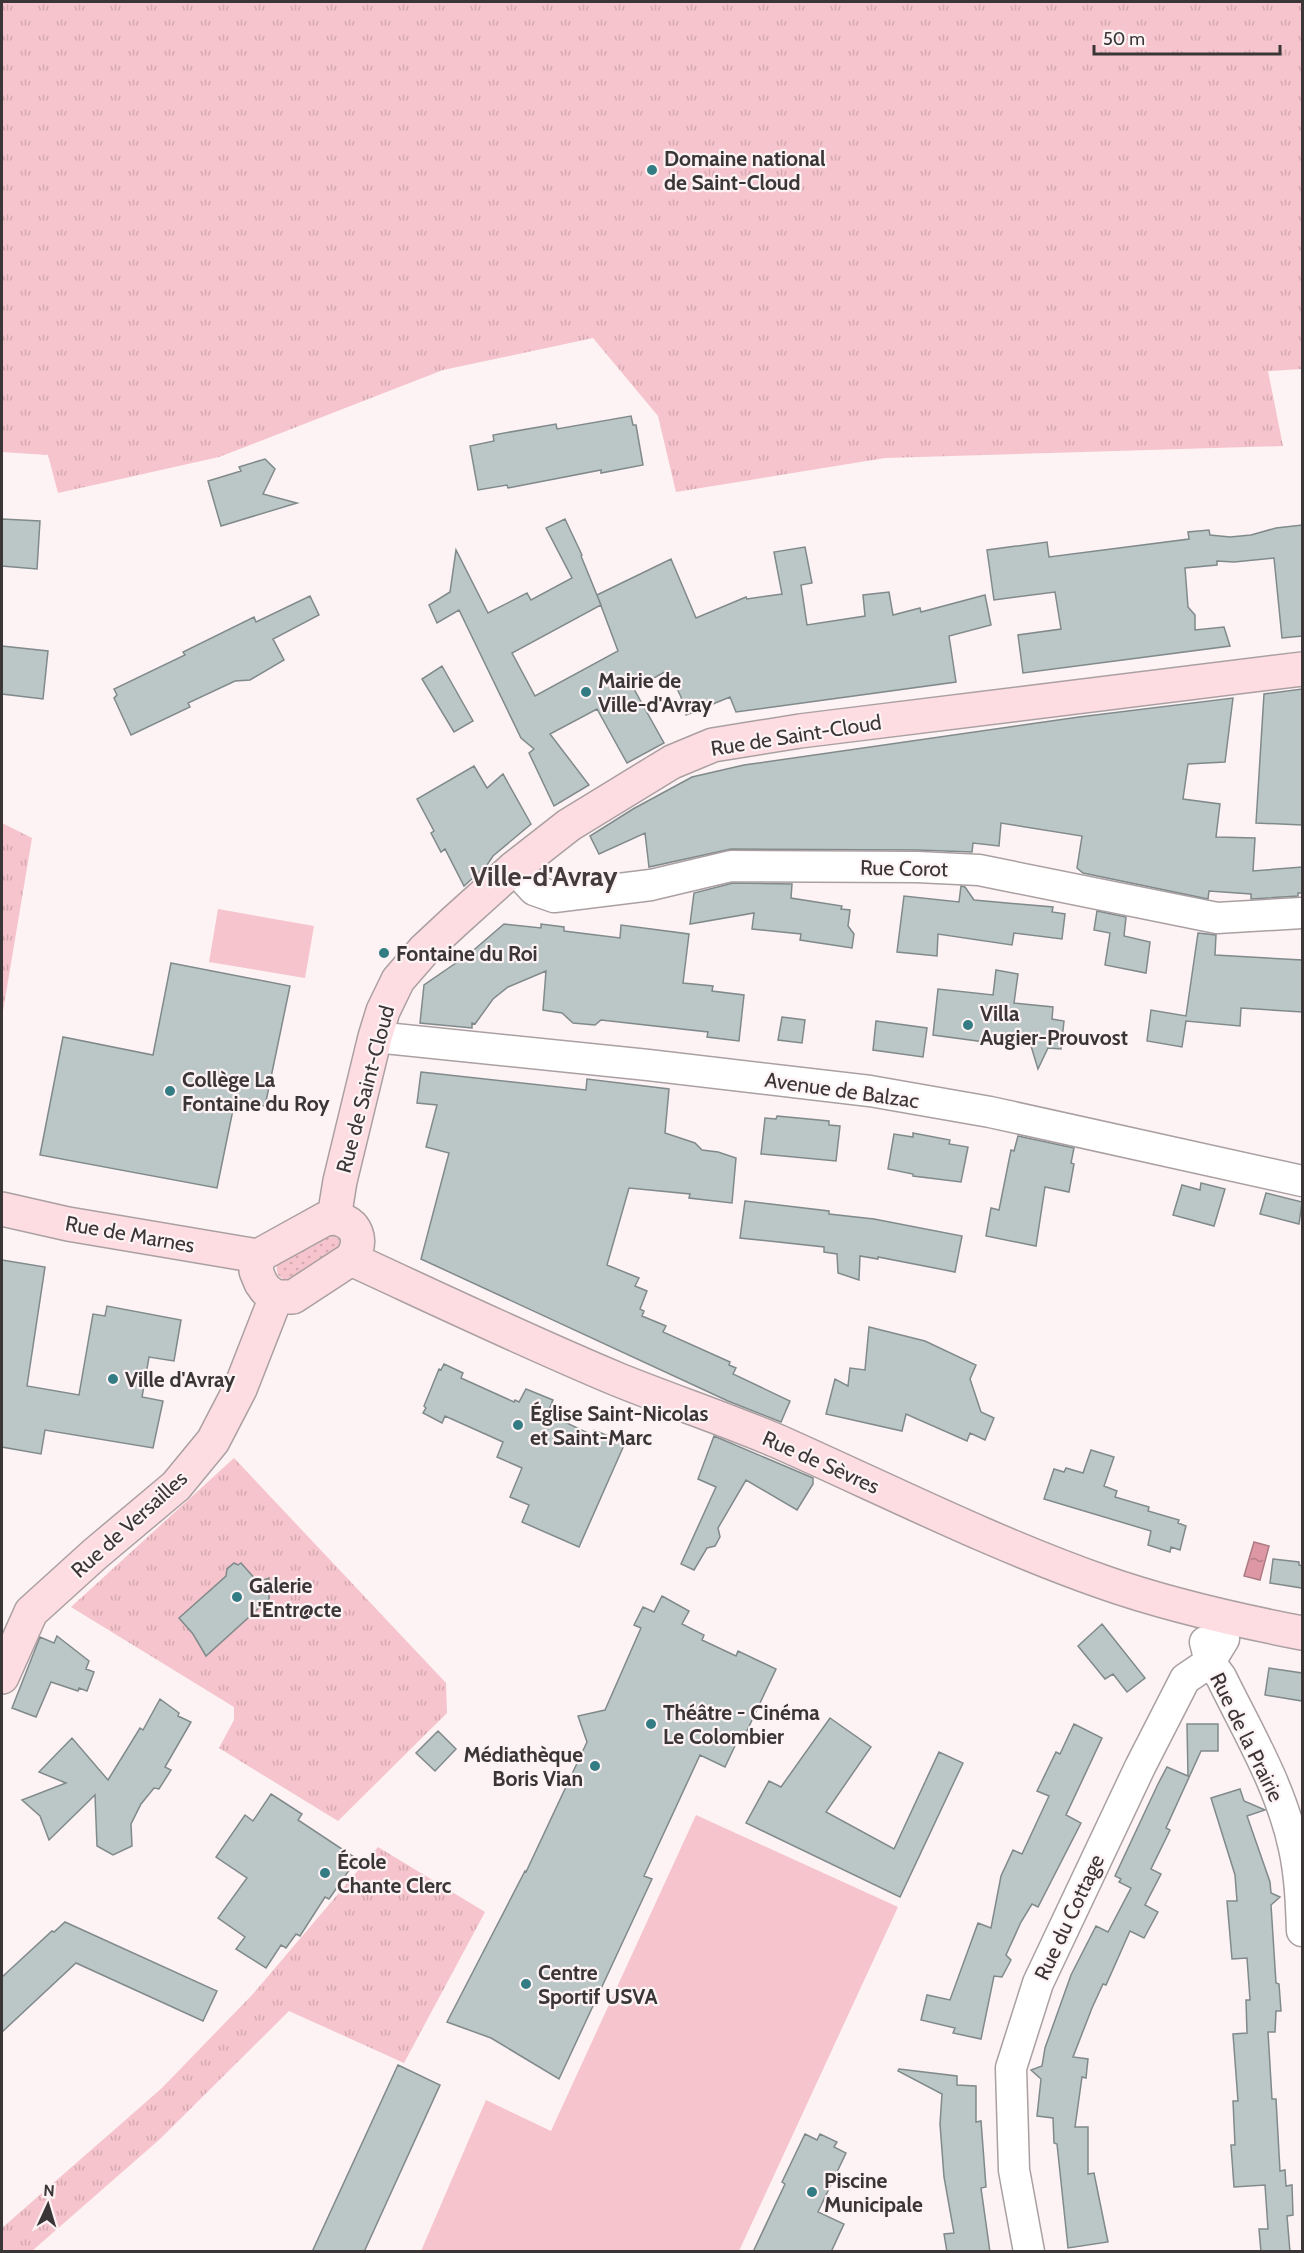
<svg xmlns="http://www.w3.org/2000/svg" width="1304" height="2253" font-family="Cabin,sans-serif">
  <defs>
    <pattern id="grass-dots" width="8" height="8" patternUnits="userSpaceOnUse" patternTransform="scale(1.5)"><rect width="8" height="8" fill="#f6c4cc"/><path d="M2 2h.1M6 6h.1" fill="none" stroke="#d4a9b0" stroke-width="1.8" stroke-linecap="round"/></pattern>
    <pattern id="park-tufts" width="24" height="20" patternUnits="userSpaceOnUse" patternTransform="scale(1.5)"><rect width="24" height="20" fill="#f6c4cc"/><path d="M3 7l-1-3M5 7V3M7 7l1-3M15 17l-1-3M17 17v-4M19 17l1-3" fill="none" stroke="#d4a9b0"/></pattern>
    <pattern id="water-ripples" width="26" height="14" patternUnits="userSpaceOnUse" patternTransform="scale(1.5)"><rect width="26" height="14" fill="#de98a5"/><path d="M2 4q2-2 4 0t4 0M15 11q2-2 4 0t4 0" fill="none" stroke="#b57d87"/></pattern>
  </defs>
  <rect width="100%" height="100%" fill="#fdf2f4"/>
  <path fill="url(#grass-dots)" d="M333,1233L340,1240L339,1248L288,1280C279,1279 276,1274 277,1265L280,1262Z"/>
  <path fill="url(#park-tufts)" d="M2,2H1302V369L1268,371L1283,446L885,458L676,492L658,416L593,338L443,370L219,457L58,493L48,455L2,452Z
    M2,823L32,838L2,1017Z
    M234,1458L446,1683L447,1713L338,1821L219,1748L234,1720V1707L71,1607Z
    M378,1847L485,1912L404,2063L289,2011L160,2139L32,2251H2V2228L162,2088L252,1995Z"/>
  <path fill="#f6c4cc" d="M218,909L314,926L305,978L209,962Z
    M696,1815L898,1907L739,2251H421L486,2100L551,2131Z"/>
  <path fill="url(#water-ripples)" stroke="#ad7b84" stroke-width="1.5" d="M1254,1542L1269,1546L1260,1580L1244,1576Z"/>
  <path fill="#bbc6c7" stroke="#808a8b" stroke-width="1.5" d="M631,416L633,425H636L643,465L601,473V470L508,488L507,485L478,490L470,446L494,441L493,435L556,424L557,429Z
    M265,459L275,469L263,494L297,503L221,526L208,481L241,471L239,467Z
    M2,519L40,521L37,569L2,566Z
    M565,519L582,555L581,556L601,605L512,653L535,696L618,651L597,595L671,559L696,618L746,597L747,599L782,594L774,552L805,547L812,583L801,585L807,625L865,616L863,595L889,592L893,615L920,608L921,612L985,595L991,625L949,636L956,682L736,712L730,697L686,715L681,697L668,670L634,689L664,743L627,763L597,709L550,734L589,785L554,806L529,753L534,749L521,738L459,610L437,623L429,605L450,592L456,550L488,613L527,593L531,600L572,578L546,528Z
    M1302,525V636L1282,638L1274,558L1234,562L1217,561V565L1185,568L1188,607L1195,615V630L1224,627L1230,646L1023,673L1018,635L1061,629L1055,592L994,600L987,550L1047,542L1049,557L1189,539L1188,532L1209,530L1210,535L1230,537L1251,535L1276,528Z
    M310,596L319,615L273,639L284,660L250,680L235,681L188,703L190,707L131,735L114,698L117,695L114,689L185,655L183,652L254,617L256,622Z
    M2,646L48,651L43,699L2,694Z
    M442,666L473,721L454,732L422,679Z
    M1302,689V825L1256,823L1264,694Z
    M1233,698L1225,762L1188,764L1183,799L1220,804L1216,837L1255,838L1253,871L1302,867V893H1298V896L1251,899V894L1209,891L1208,899L1083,873L1077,868L1082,836L1001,823L999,846L973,843L972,852L917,850L731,849L649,867L645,833L599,854L590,836L633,809L692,777L744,765L1079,717Z
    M474,766L487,788L503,774L531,824L493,856L487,865L464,886L445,849L441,852L431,833L434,831L417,799Z
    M733,883L792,884L791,898L842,906L841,909L850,910L848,926L854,934L852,948L800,940L801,934L752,929L754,913L690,924L694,893Z
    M961,886L965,887L974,900L1053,907L1052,912L1065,914L1062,939L1014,933L1012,945L938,934L937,956L897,952L904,896L959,902Z
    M1097,911L1126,917L1124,936L1150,942L1146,973L1105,965L1110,933L1094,930Z
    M504,924L541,928V924L564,927V931L620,938L621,925L689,934L683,983L713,986L712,991L744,995L739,1041L707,1037L708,1032L601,1020L595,1025L573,1023L562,1013L543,1010L546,971L508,987L493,999L475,1024L472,1023V1028L420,1023L424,985L469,954Z
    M1198,933L1216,935L1215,955L1302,960V1012L1241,1008L1240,1026L1186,1021L1182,1047L1147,1041L1151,1010L1186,1016Z
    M171,963L290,986L265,1106L235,1100L217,1188L40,1155L63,1037L153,1055Z
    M996,970L1018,974L1014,1003L1053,1007L1052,1019L1064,1021L1061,1049L1048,1048L1038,1069L1031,1046L1000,1044L933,1035L938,989L993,995Z
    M782,1017L805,1020L802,1043L778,1040Z
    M876,1021L927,1028L923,1057L873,1050Z
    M421,1072L586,1090L587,1079L669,1089L665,1133L695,1143L702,1150L718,1152L736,1158L732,1203L689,1198L690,1194L629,1188L607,1265L639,1278L635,1286L647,1291L640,1309L644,1311L642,1316L666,1326L663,1332L730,1362L729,1365L736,1368L733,1374L790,1401L781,1422L728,1401L421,1259L449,1153L426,1147L437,1105L417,1103Z
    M777,1116L829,1121V1125L840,1126L836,1161L761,1154L765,1118L776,1119Z
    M913,1133L950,1140L949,1144L968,1147L961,1182L913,1176V1174L888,1169L894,1134L913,1137Z
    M1018,1136L1074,1148L1071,1163L1074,1164L1069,1192L1045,1187L1036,1246L986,1236L991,1208L999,1210L1011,1150L1014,1151Z
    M1201,1183L1225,1189L1214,1226L1173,1215L1182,1185L1200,1190Z
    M1266,1193L1302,1202L1299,1224L1260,1214Z
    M745,1201L829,1211V1214L874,1219L962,1236L955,1272L878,1257V1259L860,1256L859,1280L838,1273L837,1254L824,1252V1247L740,1238Z
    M2,1260L45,1267L27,1386L79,1395L93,1314L105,1316L107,1306L181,1320L174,1361L149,1357L142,1397L163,1401L153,1448L45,1430L41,1454L2,1447Z
    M869,1327L925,1341L976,1365L970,1379L981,1412L994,1418L985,1440L970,1433L967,1441L906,1414L902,1431L826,1414L835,1379L848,1386L850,1368L865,1370Z
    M444,1364L463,1373L461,1378L514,1402L515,1400L519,1402L526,1389L553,1400L548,1412L555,1415L554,1417L592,1435L594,1430L625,1443L579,1547L522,1522L529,1505L510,1497L522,1468L497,1457L503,1442L445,1416L442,1423L423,1413L426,1408L424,1406L439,1369L441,1370Z
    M714,1436L813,1478V1484L797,1510L746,1480L718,1528L720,1537L715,1546L707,1548L694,1570L681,1564L716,1487L698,1479Z
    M1091,1450L1114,1457L1104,1486L1117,1491L1115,1497L1149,1507L1148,1511L1179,1520L1178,1523L1186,1526L1180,1550L1171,1547L1170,1552L1148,1545L1151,1531L1044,1499L1054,1469L1064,1472L1066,1468L1083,1473Z
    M1273,1559L1299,1562V1565L1302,1566V1588L1270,1583Z
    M234,1563L238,1565L241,1563L258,1582L269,1578V1599L206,1656L193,1634L179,1618L226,1576L227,1569Z
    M662,1596L689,1611L682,1624L704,1635L702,1640L736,1656L738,1651L776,1669L745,1735L741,1733L725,1767L700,1755L644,1876L652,1879L559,2079L491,2038L447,2022L525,1871L526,1872L587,1742L578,1716L605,1710L641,1628L634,1625L643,1607L654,1612Z
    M1102,1624L1145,1678L1127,1692L1113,1674L1105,1679L1078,1646Z
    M57,1636L89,1661L86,1669L94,1672L87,1691L79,1688L78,1691L51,1682L36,1717L12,1708L40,1637L54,1643Z
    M1269,1668L1302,1673V1701L1265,1695Z
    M160,1699L179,1713L178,1716L191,1722L165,1767L171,1770L159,1789L154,1788L141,1804L131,1824L132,1846L113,1855L97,1846L95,1795L49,1840L40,1816L22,1800L66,1783L39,1772L72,1738L108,1780L140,1728L143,1730Z
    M830,1718L871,1747L826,1812L894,1849L939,1752L963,1763L900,1897L746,1823L769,1781L781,1787Z
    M1074,1724L1102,1738L1066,1815L1081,1823L1038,1907L1032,1904L1021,1922L1006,1955L1011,1960L1002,1977L994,1976L981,2039L953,2033L955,2028L921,2020L927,1995L950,2000L978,1923L991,1928L1001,1876L1013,1850L1022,1854L1049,1796L1037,1791L1056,1752L1060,1754Z
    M1187,1724H1218V1751H1201L1166,1828L1170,1830L1151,1869L1161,1874L1145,1905L1158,1912L1144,1938L1130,1931L1106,1985L1103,1984L1092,2008L1073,2057L1088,2059L1086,2078L1082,2077L1075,2127H1088V2174L1094,2173L1108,2242L1068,2248L1057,2144L1054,2143L1053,2118L1037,2116L1041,2079L1031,2070L1042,2066L1045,2048L1071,1975L1096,1926L1108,1932L1131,1888L1119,1882L1121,1879L1115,1876L1158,1784L1167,1767L1188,1776Z
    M438,1731L456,1749L435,1771L416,1753Z
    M1240,1789L1244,1801L1265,1810L1247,1816L1270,1882L1271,1893L1280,1897L1271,1905L1276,1983L1279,1984L1281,2011H1276L1275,2032H1268L1272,2099H1276L1280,2171L1285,2170L1286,2186L1292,2185L1293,2215L1287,2216L1290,2252H1261L1259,2229H1268L1265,2185L1234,2187L1231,2145H1235L1233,2101H1238L1233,2034L1247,2033L1246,2000H1250L1247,1958L1232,1959L1227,1901H1237L1235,1875L1211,1798Z
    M271,1794L302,1814L298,1820L357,1859L329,1899L325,1897L300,1936L296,1934L286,1948L281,1945L266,1968L236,1949L245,1937L218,1918L247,1878L216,1857L245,1815L253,1821Z
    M65,1922L217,1991L203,2021L76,1963L2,2032V1977L52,1931L54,1932Z
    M398,2065L440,2085L364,2252H312Z
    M899,2069L957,2076V2085L976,2086V2122L981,2121L986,2187L981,2188L990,2252H947L944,2234L954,2233L944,2177L940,2124L942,2094L898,2071Z
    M805,2134L817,2140L820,2134L837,2142L834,2147L846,2153L818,2212L844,2224L831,2252H753L785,2184L782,2182Z"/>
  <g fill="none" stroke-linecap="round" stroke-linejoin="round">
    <defs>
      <path id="street" d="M514,868L534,890L554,897L651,885L731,866L917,867L979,870L1217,918L1302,913
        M375,1037L648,1065L870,1091L990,1112L1302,1181
        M1205,1642L1210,1662L1221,1677C1248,1732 1281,1787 1294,1848C1300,1875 1301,1903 1302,1931
        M1029,2252L1014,2170L1011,2068L1038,1983L1140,1767L1185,1679L1210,1662L1224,1639L1221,1617"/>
      <path id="secondary" d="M2,1209L68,1224L258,1256
        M334,1218L340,1181L375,1037L383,1011L398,980L424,950L454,922L514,868L569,825L672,762L713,745L800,731L1302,669
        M334,1218C357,1222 364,1240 351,1259L293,1297H276L266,1290L261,1283L256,1271L258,1256L325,1219Z
        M351,1259C440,1300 528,1342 619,1380C671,1401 725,1419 777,1441C885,1489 992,1543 1103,1582C1168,1605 1235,1620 1302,1633
        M2,1677L31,1612L95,1554L176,1486L213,1441L240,1389L276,1297"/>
    </defs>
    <use href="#street" stroke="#aaa0a2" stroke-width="33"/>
    <use href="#secondary" stroke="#aaa0a2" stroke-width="36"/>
    <use href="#street" stroke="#fff" stroke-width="30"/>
    <use href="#secondary" stroke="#fddce2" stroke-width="33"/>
  </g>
  <g fill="#337c83" stroke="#fdf2f4" stroke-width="2">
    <circle cx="652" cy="170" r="6"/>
    <circle cx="586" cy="692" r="6"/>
    <circle cx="384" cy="953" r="6"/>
    <circle cx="968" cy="1025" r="6"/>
    <circle cx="170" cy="1091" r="6"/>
    <circle cx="113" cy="1379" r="6"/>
    <circle cx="518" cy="1425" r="6"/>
    <circle cx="237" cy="1597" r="6"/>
    <circle cx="651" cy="1724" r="6"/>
    <circle cx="595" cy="1766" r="6"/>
    <circle cx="325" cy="1873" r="6"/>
    <circle cx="526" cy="1984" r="6"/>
    <circle cx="812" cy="2192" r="6"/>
  </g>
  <g text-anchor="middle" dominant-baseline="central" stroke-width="4.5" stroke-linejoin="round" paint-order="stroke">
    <g font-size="21" font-weight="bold" fill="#3a3637" stroke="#fdf2f4" text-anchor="start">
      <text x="664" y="158">Domaine national<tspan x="664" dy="24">de Saint-Cloud</tspan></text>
      <text x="598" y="680">Mairie de<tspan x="598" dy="24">Ville-d'Avray</tspan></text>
      <text x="396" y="953">Fontaine du Roi</text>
      <text x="980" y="1013">Villa<tspan x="980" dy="24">Augier-Prouvost</tspan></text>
      <text x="182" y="1079">Collège La<tspan x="182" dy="24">Fontaine du Roy</tspan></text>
      <text x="125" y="1379">Ville d'Avray</text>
      <text x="530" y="1413">Église Saint-Nicolas<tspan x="530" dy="24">et Saint-Marc</tspan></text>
      <text x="249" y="1585">Galerie<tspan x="249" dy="24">L'Entr@cte</tspan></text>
      <text x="663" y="1712">Théâtre - Cinéma<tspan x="663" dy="24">Le Colombier</tspan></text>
      <text x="583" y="1754" text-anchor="end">Médiathèque<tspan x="583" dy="24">Boris Vian</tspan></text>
      <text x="337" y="1861">École<tspan x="337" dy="24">Chante Clerc</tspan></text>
      <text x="538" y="1972">Centre<tspan x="538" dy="24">Sportif USVA</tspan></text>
      <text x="824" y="2180">Piscine<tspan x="824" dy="24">Municipale</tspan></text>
    </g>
    <g font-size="21" fill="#3a3637" stroke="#fdf2f4">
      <text transform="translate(796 735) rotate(-9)">Rue de Saint-Cloud</text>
      <text transform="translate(904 868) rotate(1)">Rue Corot</text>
      <text transform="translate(365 1089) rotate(-75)">Rue de Saint-Cloud</text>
      <text transform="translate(842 1090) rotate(8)">Avenue de Balzac</text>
      <text transform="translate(130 1234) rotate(10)">Rue de Marnes</text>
      <text transform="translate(821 1462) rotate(24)">Rue de Sèvres</text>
      <text transform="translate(129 1524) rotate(-42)">Rue de Versailles</text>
      <text transform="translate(1247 1737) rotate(64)">Rue de la Prairie</text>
      <text transform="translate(1069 1917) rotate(-65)">Rue du Cottage</text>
    </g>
    <g font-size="27" font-weight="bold" fill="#433b3c" stroke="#fdf2f4">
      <text x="544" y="876">Ville-d'Avray</text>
    </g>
  </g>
  <rect width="1304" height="2253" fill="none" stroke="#3a3637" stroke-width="6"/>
  <g transform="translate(48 2205) rotate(4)" stroke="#fdf2f4" stroke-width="4.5" paint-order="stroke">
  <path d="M0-4.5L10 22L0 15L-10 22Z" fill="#3a3637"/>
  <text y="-9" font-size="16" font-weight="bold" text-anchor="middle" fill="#3a3637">N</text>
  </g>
  <path d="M1094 45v9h186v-9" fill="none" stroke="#3a3637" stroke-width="3"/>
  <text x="1103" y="45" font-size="18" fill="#3a3637" stroke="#fdf2f4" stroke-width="4.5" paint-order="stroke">50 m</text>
</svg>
